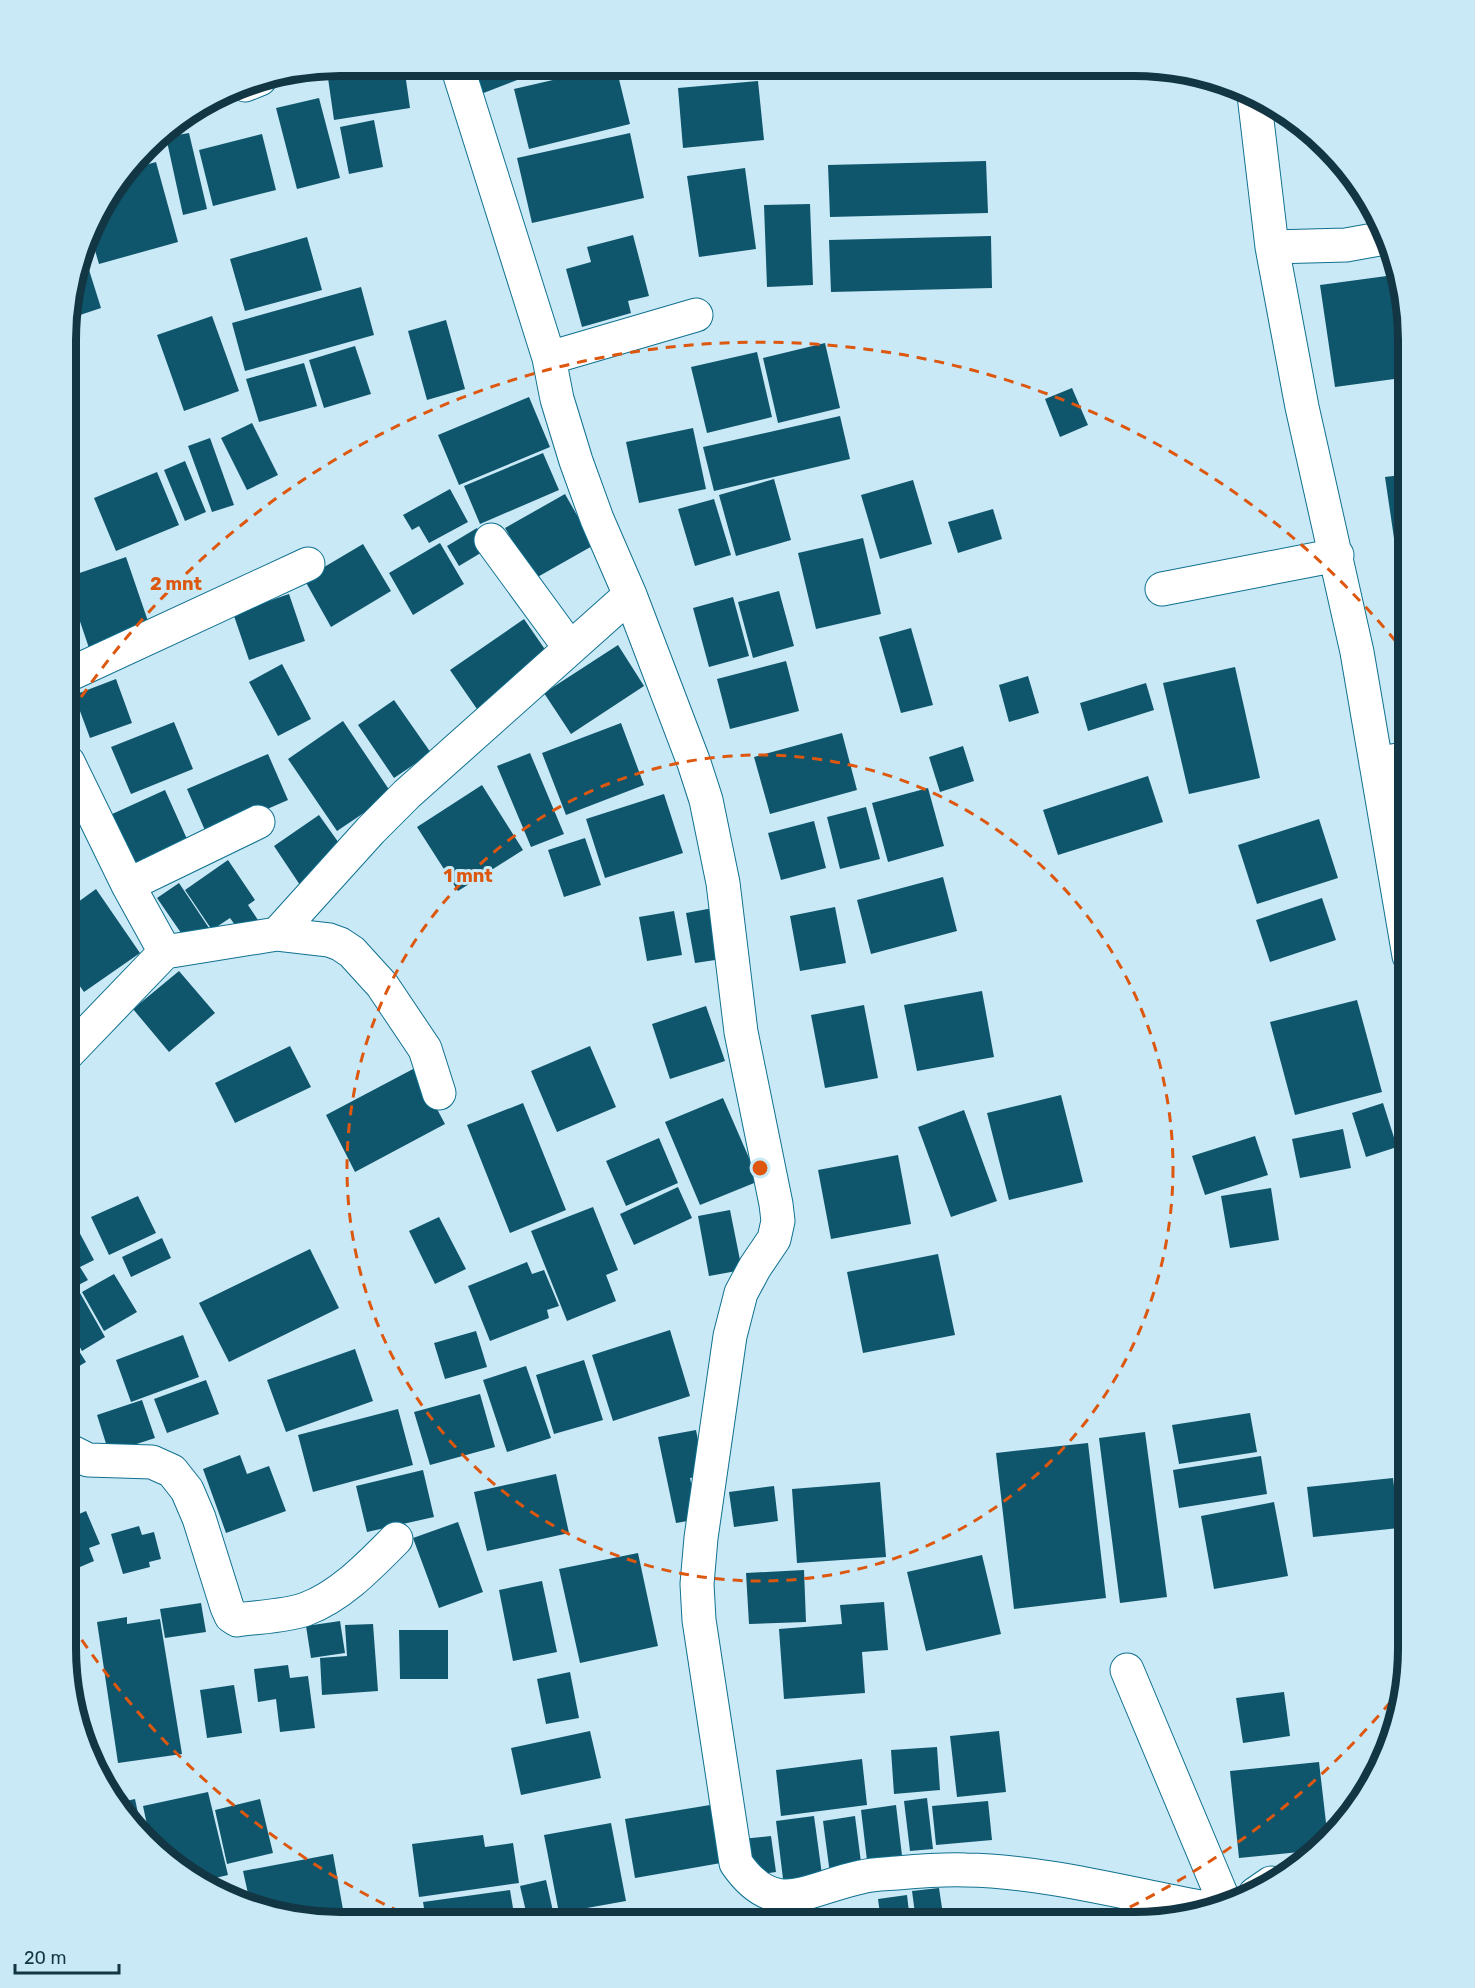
<svg xmlns="http://www.w3.org/2000/svg" width="1475" height="1988" font-family="Rubik,sans-serif">
  <rect width="100%" height="100%" fill="#c9e9f6"/>
  <path fill="#0f566d" d="M358,66H404L410,108L334,120L327,71Z
    M471,66L546,67V69L481,94Z
    M609,67H616L630,124L529,149L514,89Z
    M758,81L764,140L683,148L678,88Z
    M319,98L340,178L297,189L276,108Z
    M374,120L383,167L349,174L340,127Z
    M189,133L207,209L183,215L166,137Z
    M630,133L644,198L532,223L517,158Z
    M262,134L276,190L213,206L199,150Z
    M986,161L988,213L830,217L828,165Z
    M156,162L178,242L99,264L91,237L103,204L131,169Z
    M745,168L756,249L699,257L687,176Z
    M810,204L813,285L767,287L764,205Z
    M633,235L649,296L628,301L631,313L582,327L566,269L591,262L587,247Z
    M991,236L992,288L831,292L829,240Z
    M307,237L322,290L245,311L230,259Z
    M85,257L101,308L68,319V305Z
    M1394,275L1409,341V377L1335,387L1320,285Z
    M361,287L374,335L245,371L232,323Z
    M212,316L239,391L184,411L157,335Z
    M446,320L465,389L427,400L408,331Z
    M825,343L840,408L778,423L763,358Z
    M355,346L371,394L324,408L309,360Z
    M757,352L772,417L707,433L691,367Z
    M304,363L317,406L259,422L246,379Z
    M1072,388L1088,425L1060,437L1045,399Z
    M529,397L550,447L459,485L438,435Z
    M840,416L850,459L714,491L703,447Z
    M252,423L278,475L247,490L221,438Z
    M693,428L706,489L639,503L626,442Z
    M210,438L234,505L212,512L188,446Z
    M543,453L559,490L480,524L464,486Z
    M185,461L206,512L185,521L164,470Z
    M157,472L179,525L116,551L94,498Z
    M1409,474V543L1395,545L1385,477Z
    M774,479L791,540L736,556L719,495Z
    M913,480L932,544L880,559L861,495Z
    M450,489L468,522L429,543L419,526L412,530L403,515Z
    M565,494L594,545L534,579L505,528Z
    M714,499L731,555L695,566L678,509Z
    M993,509L1002,539L958,553L948,522Z
    M477,528L489,548L459,566L447,546Z
    M863,538L881,614L816,629L798,553Z
    M440,543L464,584L413,615L389,573Z
    M363,544L391,591L331,627L304,579Z
    M126,557L150,627L89,648L68,586V577Z
    M779,591L794,646L753,658L738,602Z
    M289,594L305,641L249,660L233,613Z
    M733,597L749,656L709,667L693,608Z
    M524,619L553,661L479,712L450,670Z
    M911,628L933,705L901,713L879,637Z
    M618,645L644,686L571,734L544,693Z
    M786,661L799,711L730,729L717,679Z
    M282,664L311,719L278,736L249,682Z
    M1235,667L1260,778L1189,794L1163,683Z
    M1028,676L1039,713L1009,722L999,685Z
    M116,679L132,723L90,738L74,695Z
    M1146,683L1154,710L1088,731L1080,703Z
    M394,700L431,753L394,778L358,725Z
    M343,721L392,794L337,831L288,759Z
    M174,722L193,769L131,794L111,747Z
    M621,723L644,785L566,815L542,753Z
    M842,733L857,790L770,814L754,757Z
    M963,746L974,781L940,792L929,757Z
    M530,753L564,834L531,847L497,766Z
    M268,754L288,800L207,835L187,789Z
    M1148,776L1163,822L1058,855L1043,810Z
    M482,785L523,850L458,891L417,827Z
    M928,788L944,846L888,862L872,803Z
    M165,790L191,848L135,873L110,815Z
    M664,794L683,853L605,878L586,819Z
    M866,807L880,859L840,869L827,817Z
    M319,815L346,853L300,885L274,846Z
    M1319,819L1338,878L1257,904L1238,845Z
    M814,821L826,868L781,880L768,833Z
    M585,838L601,885L564,897L548,850Z
    M228,860L255,900L248,905L258,920L240,932L230,918L212,930L185,890Z
    M943,877L957,931L871,954L857,900Z
    M179,883L209,928L188,943L157,898Z
    M96,889L140,953L84,992L67,968V910Z
    M1322,898L1336,940L1270,962L1256,920Z
    M835,907L846,963L800,971L790,916Z
    M713,908L722,959L695,963L686,913Z
    M674,911L682,955L647,961L639,917Z
    M179,971L215,1013L169,1052L133,1009Z
    M67,982L80,1000L67,1009Z
    M982,991L994,1057L917,1071L904,1005Z
    M1357,1000L1382,1092L1295,1115L1270,1022Z
    M864,1005L878,1078L825,1088L811,1015Z
    M706,1006L725,1061L670,1079L652,1024Z
    M290,1046L311,1087L235,1123L215,1083Z
    M590,1046L616,1107L557,1132L531,1071Z
    M415,1068L445,1124L355,1172L326,1115Z
    M1061,1095L1083,1182L1009,1200L987,1113Z
    M723,1098L759,1181L700,1205L665,1122Z
    M523,1103L566,1210L510,1233L467,1125Z
    M1383,1103L1397,1147L1366,1157L1352,1113Z
    M964,1110L997,1201L951,1217L918,1127Z
    M1343,1129L1351,1168L1300,1178L1292,1139Z
    M1255,1136L1268,1175L1205,1195L1192,1156Z
    M659,1138L678,1183L626,1206L606,1161Z
    M898,1155L911,1224L831,1239L818,1170Z
    M678,1187L692,1218L634,1245L620,1214Z
    M1271,1188L1279,1240L1230,1248L1221,1196Z
    M138,1196L156,1233L109,1255L91,1217Z
    M593,1207L618,1270L606,1275L616,1301L567,1321L531,1231Z
    M730,1210L742,1270L709,1276L698,1216Z
    M439,1217L466,1269L435,1284L409,1231Z
    M77,1228L94,1260L80,1267L88,1280L67,1291V1233Z
    M162,1238L171,1258L131,1277L122,1257Z
    M310,1249L339,1308L229,1362L199,1303Z
    M938,1254L955,1335L863,1353L847,1272Z
    M527,1262L532,1274L544,1270L559,1306L547,1310L549,1318L490,1341L468,1286Z
    M114,1274L137,1312L104,1331L82,1292Z
    M80,1293L105,1337L82,1351L67,1324V1301Z
    M670,1330L690,1396L613,1421L592,1355Z
    M476,1331L487,1367L445,1379L434,1343Z
    M67,1332L86,1362L66,1374Z
    M183,1335L199,1377L131,1402L116,1360Z
    M355,1349L373,1401L286,1432L267,1380Z
    M584,1360L603,1420L554,1434L536,1375Z
    M526,1366L551,1438L507,1452L483,1380Z
    M206,1380L219,1414L167,1433L154,1399Z
    M480,1394L495,1447L430,1465L414,1412Z
    M142,1400L155,1438L109,1453L97,1415Z
    M398,1409L413,1465L313,1492L298,1435Z
    M1250,1413L1257,1452L1179,1464L1172,1425Z
    M696,1430L705,1475L690,1478L699,1519L676,1523L658,1437Z
    M1145,1432L1167,1597L1120,1603L1099,1438Z
    M1088,1443L1106,1598L1014,1609L996,1453Z
    M240,1455L247,1474L269,1466L286,1511L226,1533L203,1469Z
    M1261,1456L1267,1494L1179,1508L1173,1470Z
    M1408,1463V1506H1407L1403,1464Z
    M423,1470L434,1517L367,1532L356,1486Z
    M556,1474L569,1533L487,1551L474,1492Z
    M1393,1478L1399,1528L1313,1537L1307,1487Z
    M880,1482L886,1557L797,1563L792,1489Z
    M774,1486L778,1521L734,1527L729,1492Z
    M1274,1502L1288,1576L1214,1589L1201,1516Z
    M66,1505L72,1517L86,1511L100,1544L89,1548L94,1561L66,1573Z
    M458,1522L483,1592L439,1608L413,1538Z
    M139,1526L142,1535L154,1532L161,1559L149,1562L150,1567L123,1574L111,1534Z
    M638,1553L658,1646L580,1663L559,1569Z
    M982,1555L1001,1634L926,1651L907,1572Z
    M804,1570L806,1622L749,1624L746,1573Z
    M542,1581L557,1652L513,1661L499,1590Z
    M884,1602L888,1650L862,1652L865,1693L784,1699L779,1629L842,1624L840,1605Z
    M201,1603L206,1632L165,1638L160,1609Z
    M127,1617V1624L160,1619L182,1754L118,1763L97,1622Z
    M340,1621L345,1653L311,1658L306,1626Z
    M373,1624L378,1691L322,1695L320,1658L347,1656L345,1625Z
    M399,1630H448V1679H400Z
    M288,1665L290,1678L308,1676L315,1728L280,1732L276,1699L258,1702L254,1669Z
    M570,1672L579,1718L546,1724L537,1679Z
    M234,1685L242,1733L207,1738L200,1690Z
    M1284,1692L1290,1736L1243,1743L1236,1698Z
    M590,1731L601,1778L521,1795L511,1748Z
    M999,1731L1006,1792L957,1797L950,1736Z
    M937,1747L940,1790L894,1794L891,1750Z
    M862,1759L867,1805L781,1816L776,1770Z
    M1319,1762L1328,1840L1319,1850L1239,1858L1230,1771Z
    M208,1792L228,1875L203,1881L188,1875L151,1844L143,1806Z
    M927,1798L933,1849L910,1851L904,1801Z
    M135,1799L143,1837L134,1829L117,1803Z
    M260,1799L273,1853L227,1864L215,1810Z
    M988,1801L992,1840L936,1845L932,1806Z
    M710,1805L721,1863L635,1878L625,1819Z
    M896,1805L903,1864L868,1869L861,1810Z
    M814,1816L823,1882L784,1887L776,1821Z
    M855,1816L862,1870L830,1874L823,1821Z
    M611,1823L626,1901L559,1913L544,1835Z
    M483,1835L485,1847L513,1843L519,1883L419,1897L412,1844Z
    M771,1836L776,1872L747,1876L742,1839Z
    M333,1854L344,1915L318,1920H305L278,1909L277,1904L268,1906L249,1898L243,1871Z
    M546,1880L555,1920H528L520,1886Z
    M939,1888L944,1921H916L912,1891Z
    M510,1890L515,1920H426L423,1902Z
    M907,1895L910,1921H881L878,1899Z"/>
  <g fill="none" stroke-linecap="round" stroke-linejoin="round">
    <defs>
      <path id="minor" d="M457,66L549,358L557,399L576,461L597,519L630,595L694,763L706,800L723,883L741,1032L776,1204L778,1221L774,1239L755,1267L741,1293L730,1336L701,1538L697,1584L699,1620L736,1863C775,1920 808,1888 861,1877C873,1874 885,1874 897,1873C920,1871 943,1869 966,1870C1042,1871 1124,1893 1200,1907
        M245,85L260,79
        M1254,95L1272,247L1302,407L1357,652L1409,956
        M1272,247L1346,245L1385,238
        M549,358L696,315
        M491,540L570,648
        M1162,589L1337,555
        M68,675L308,564
        M68,762L128,885L165,952L277,934L329,940L340,944L352,952L382,985L425,1049L439,1093
        M1376,764L1409,758
        M128,885L258,822
        M277,934L371,830L407,794L630,595
        M67,1054L165,952
        M66,1449L88,1460L152,1462L172,1471L187,1490L199,1518L227,1607L231,1616L237,1620C257,1617 288,1616 306,1609C341,1596 370,1565 396,1539
        M1127,1670L1224,1901
        M1255,1894L1271,1883"/>
    </defs>
    <use href="#minor" stroke="#107190" stroke-width="35"/>
    <use href="#minor" stroke="#fff" stroke-width="33"/>
  </g>
  <g fill="none" stroke="#dd570f" stroke-width="3" stroke-dasharray="10 8">
    <circle cx="760" cy="1168" r="413"/>
    <path d="M1402 1688A826 826 0 0 1 1103 1920M417 1920A826 826 0 0 1 67 1618M71 712A826 826 0 0 1 1406 654"/>
  </g>
  <path d="M0 0H1475V1988H0ZM340 76H1134A264 264 0 0 1 1398 340V1648A264 264 0 0 1 1134 1912H340A264 264 0 0 1 76 1648V340A264 264 0 0 1 340 76Z" fill="#c9e9f6" fill-rule="evenodd"/>
  <path fill="none" stroke="#123643" stroke-width="8" d="M340 76H1134A264 264 0 0 1 1398 340V1648A264 264 0 0 1 1134 1912H340A264 264 0 0 1 76 1648V340A264 264 0 0 1 340 76Z"/>
  <circle cx="760" cy="1168" r="9" fill="#dd570f" stroke="#c9e9f6" stroke-width="3"/>
  <g font-size="18" text-anchor="middle" font-weight="bold" fill="#dd570f" stroke="#c9e9f6" stroke-width="6" stroke-linejoin="round" paint-order="stroke">
    <text x="176" y="590">2 mnt</text>
    <text x="468" y="882">1 mnt</text>
  </g>
  <path d="M15 1964v9h104v-9" fill="none" stroke="#123643" stroke-width="3"/>
  <text x="24" y="1964" font-size="18" fill="#123643" stroke="#c9e9f6" stroke-width="4.5" paint-order="stroke">20 m</text>
</svg>
